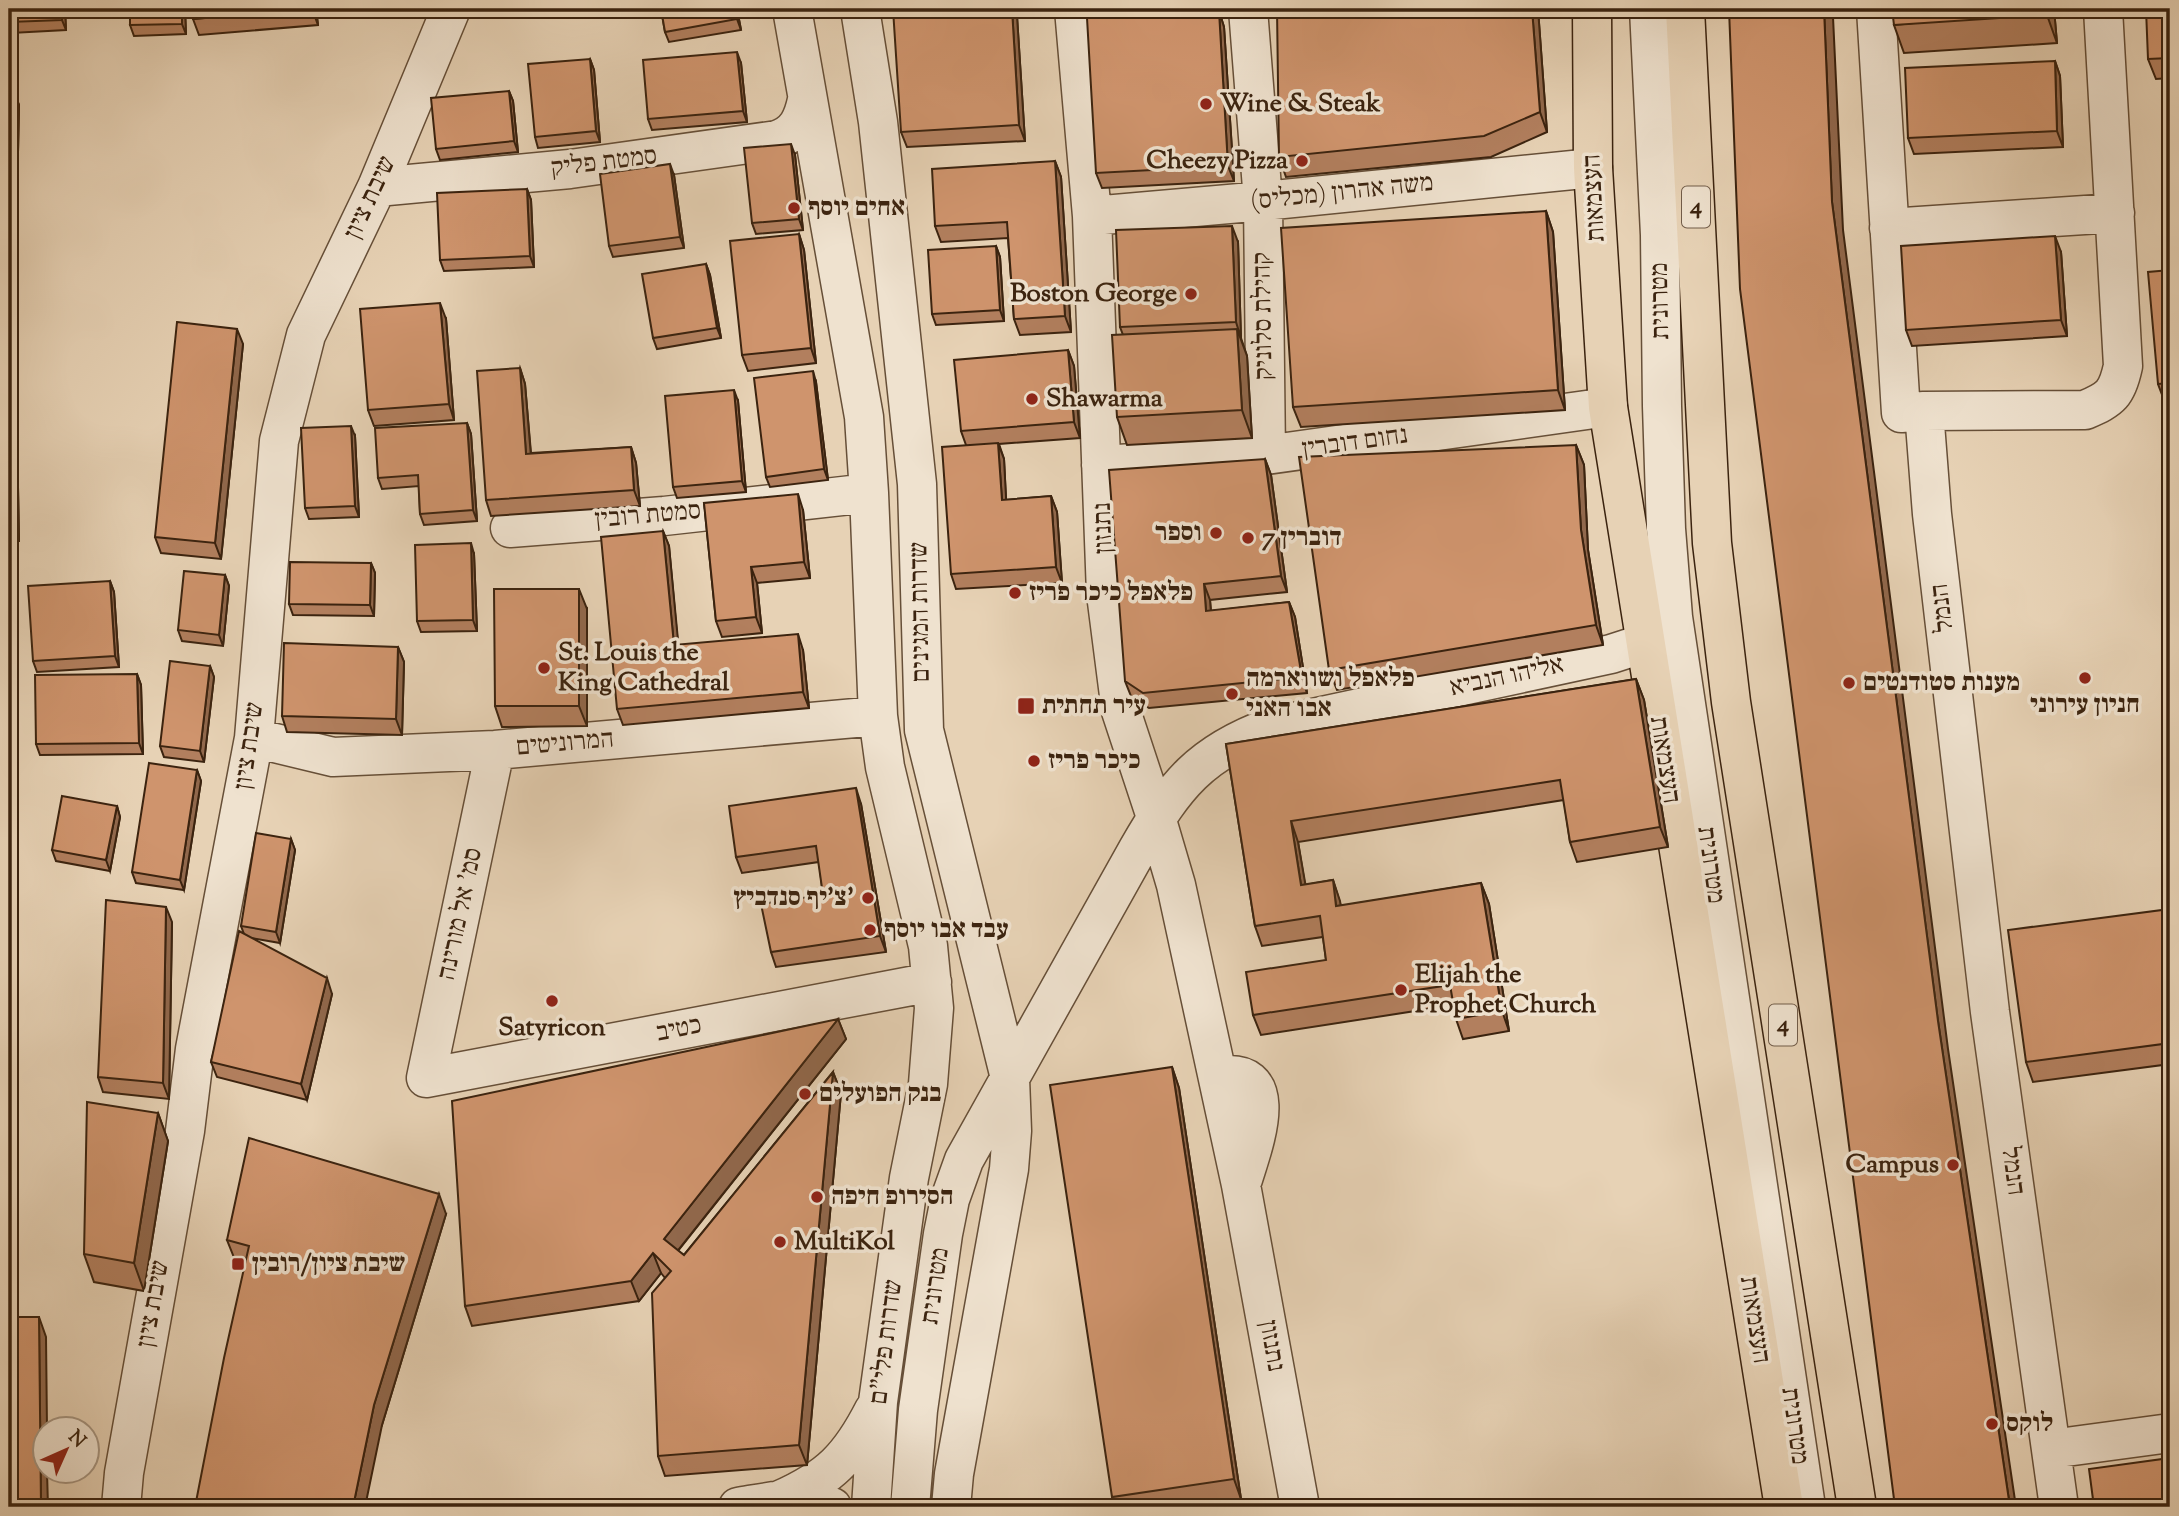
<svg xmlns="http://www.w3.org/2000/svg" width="2179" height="1516" font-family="'Sorts Mill Goudy','Frank Ruhl Libre',serif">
  <rect width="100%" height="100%" fill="#e7d2b5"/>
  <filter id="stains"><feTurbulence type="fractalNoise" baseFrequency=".00286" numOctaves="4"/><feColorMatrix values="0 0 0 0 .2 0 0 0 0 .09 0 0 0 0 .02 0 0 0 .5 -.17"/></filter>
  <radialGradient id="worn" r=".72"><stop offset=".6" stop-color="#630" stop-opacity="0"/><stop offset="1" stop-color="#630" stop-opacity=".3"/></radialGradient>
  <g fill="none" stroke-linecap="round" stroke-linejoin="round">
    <defs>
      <path id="minor" d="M792,9L864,417L869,493L878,716L885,767L928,946L934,1008L928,1084L909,1178L878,1402L871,1507
        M860,9L878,122L917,484L924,730L1010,1078L1012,1131L1009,1169L954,1474L951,1507
        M1074,9L1092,216L1106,594L1121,711L1156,817L1176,885L1241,1185L1300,1507
        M1248,9L1263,201L1266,455
        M1649,9L1660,235L1662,406L1666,529L1673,617L1806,1507
        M1876,9L1901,413L1924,411
        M1074,13L1165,9
        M377,187L570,169L777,140C797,133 803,119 807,100
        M1092,216L1263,201L1593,168
        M1889,228L2115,213
        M1101,465L1266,455L1608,407
        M510,528L664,516L869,493
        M254,738L333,757L495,750L878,716
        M495,750L426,1078L932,982
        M1218,1076C1285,1065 1253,1146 1243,1179
        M2051,1449L2170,1433
        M780,1500C830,1478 850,1457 874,1410
        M121,1507L124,1473L185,1131L195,1049L254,738L279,441L306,335L377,187L451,9
        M738,1507C769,1502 803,1493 832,1507
        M910,1507L918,1410L943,1234L950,1199L964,1160L1138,849C1175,785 1200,753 1271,727L1611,654L1645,643L1669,621
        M2059,1507L1990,1012L1932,514L1924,411L2085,410C2111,399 2117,394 2123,366L2103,9"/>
      <path id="highway" d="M1592,9L1593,168L1608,407L1784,1507
        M1685,9L1712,543L1731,702L1857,1507"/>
    </defs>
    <use href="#minor" stroke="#664f38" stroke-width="41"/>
    <use href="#highway" stroke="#3b230f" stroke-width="41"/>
    <use href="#minor" stroke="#efe2cf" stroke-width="38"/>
    <use href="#highway" stroke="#e7d2b5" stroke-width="38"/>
  </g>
  <path fill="#b27f5e" stroke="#3b230f" stroke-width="2" d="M9,9H65L66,30L11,33L9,26Z
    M185,9L186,34L134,36L130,25Z
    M316,9L318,25L199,35L193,19Z
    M661,9H737L741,30L669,42L665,32Z
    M1538,9L1547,132L1491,157L1286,177L1279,157Z
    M2054,9L2057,43L1904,53L1894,25Z
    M2170,9V78L2156,79L2148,59Z
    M1219,11L1224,27L1234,181L1102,188L1096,173Z
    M1017,16L1025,141L907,147L901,132Z
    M590,59L594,70L600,142L538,148L535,137Z
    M2055,61L2060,76L2063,147L1914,154L1908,138Z
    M741,63L747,122L652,130L648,119Z
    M9,89H13L19,105L15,294H9Z
    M509,91L513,101L518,152L440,160L436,149Z
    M795,155L803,230L756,234L752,223Z
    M1055,161L1061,177L1071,332L1020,335L1014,319L1008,238L941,242L935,226Z
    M674,175L684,248L613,257L609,246Z
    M527,189L531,200L534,267L444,271L440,260Z
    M1546,211L1553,232L1565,410L1301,427L1293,407Z
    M799,234L804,250L816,363L748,371L742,355Z
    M1238,242L1241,338L1247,356L1252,438L1127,445L1117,417L1123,335L1120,327Z
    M996,246L1000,257L1004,321L936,325L932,314Z
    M2061,252L2067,336L1912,346L1906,330Z
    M706,264L710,275L721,338L657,349L653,338Z
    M2170,270V399L2164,400L2158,384Z
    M446,319L454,420L374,426L368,410Z
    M243,344L221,559L161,553L155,537Z
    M1068,350L1074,366L1080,438L999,444L1004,459L1006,500L1051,496L1057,512L1062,583L956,589L951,574L966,445L961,431Z
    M520,368L525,384L531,453L631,447L636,463L640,506L491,516L486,500Z
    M816,382L828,480L770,487L766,477Z
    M738,401L746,492L677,498L673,487Z
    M9,418L17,434L19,541H9Z
    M467,423L471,434L477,521L424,525L420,514L419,486L382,489L378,478Z
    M355,436L359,517L309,519L305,508Z
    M1576,445L1584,465L1588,550L1603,645L1337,690L1329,670Z
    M1265,459L1271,475L1287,592L1210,600L1211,611L1289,602L1295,617L1307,693L1149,708L1131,696L1125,681Z
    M704,503L803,510L810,578L757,583L762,633L722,637L716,621Z
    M663,531L669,546L678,645L803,650L809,708L623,725L617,709Z
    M474,554L477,631L421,632L417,621Z
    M371,563L375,573L374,616L293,615L289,604Z
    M225,575L229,586L223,646L182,641L178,630Z
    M110,581L114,592L119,667L37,672L33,661Z
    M587,609V726L502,727L495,706Z
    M398,647L404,662L402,735L287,732L282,716Z
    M210,666L214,677L204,762L164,757L160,746Z
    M137,674L141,685L143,754L40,755L36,744Z
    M1636,679L1644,700L1668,847L1577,862L1570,842L1564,800L1298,842L1305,885L1333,880L1341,906L1481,883L1489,904L1509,1031L1463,1039L1456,1019L1454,1005L1261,1035L1253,1015L1326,960L1323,937L1262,946L1255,926L1226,744Z
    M197,770L201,781L184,890L136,883L132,872Z
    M861,804L886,952L776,967L771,952L823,895L819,862L742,873L736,857Z
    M117,806L120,817L110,871L56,861L52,850Z
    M291,839L295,850L280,943L251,938L332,994L307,1100L217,1077L211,1062L244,934L241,926Z
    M2170,909V1064L2033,1082L2026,1062Z
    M172,922L169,1099L103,1092L98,1077Z
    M838,1019L846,1039L678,1251L684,1255L833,1072L841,1093L807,1465L665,1476L658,1456L665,1278L661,1273L639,1301L472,1326L465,1306Z
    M1172,1067L1179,1088L1241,1499L1187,1507H1116L1112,1497Z
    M158,1113L168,1141L144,1291L94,1282L84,1254Z
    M446,1214L382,1425L245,1263L235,1260L227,1240Z"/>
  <path fill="#91684c" stroke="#3b230f" stroke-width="2" d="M62,9H65L66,30L62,20Z
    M182,9H185L186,34L182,24Z
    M312,9H316L318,25Z
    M735,9H737L741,30L737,19Z
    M1012,9H1014L1017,16L1025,141L1019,125Z
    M1532,9H1538L1547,132L1540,112Z
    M1824,9H1832L1833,17L1843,230L1948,1049L2016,1507H2010L1938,1021L1832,202Z
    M2046,9H2054L2057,43L2047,15Z
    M1219,11L1224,27L1234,181L1228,166Z
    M737,52L741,63L747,122L743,111Z
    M590,59L594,70L600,142L596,131Z
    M2055,61L2060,76L2063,147L2057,131Z
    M13,89L19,105L15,294L10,278Z
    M509,91L513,101L518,152L514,141Z
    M791,144L795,155L803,230L799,219Z
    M1055,161L1061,177L1071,332L1065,316Z
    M670,164L674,175L684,248L680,237Z
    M527,189L531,200L534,267L530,256Z
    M1546,211L1553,232L1565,410L1558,390Z
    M1232,226L1238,242L1241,338L1236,322Z
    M799,234L804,250L816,363L811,348Z
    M2055,236L2061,252L2067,336L2061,320Z
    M996,246L1000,257L1004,321L1000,310Z
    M706,264L710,275L721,338L717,328Z
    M440,303L446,319L454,420L449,404Z
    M237,329L243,344L221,559L215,543Z
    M1237,329L1247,356L1252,438L1242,410Z
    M1068,350L1074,366L1080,438L1074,422Z
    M520,368L525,384L532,469L526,454Z
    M813,371L816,382L828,480L824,469Z
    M734,390L738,401L746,492L742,481Z
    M11,418L17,434L19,541L13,525Z
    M467,423L471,434L477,521L473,510Z
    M351,426L355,436L359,517L355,506Z
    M998,443L1004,459L1007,516L1002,500Z
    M1576,445L1584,465L1588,550L1603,645L1596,625L1581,530Z
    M631,447L636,463L640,506L634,490Z
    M1265,459L1271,475L1287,592L1281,576Z
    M798,494L803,510L810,578L804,562Z
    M1051,496L1057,512L1062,583L1056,567Z
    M663,531L669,546L680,661L674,645Z
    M471,543L474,554L477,631L473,620Z
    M371,563L375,573L374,616L370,605Z
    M751,567L757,583L762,633L756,617Z
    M225,575L229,586L223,646L219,635Z
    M110,581L114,592L119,667L115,656Z
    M1204,584L1210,600L1212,627L1206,611Z
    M579,589L587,609V726L579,706Z
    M1289,602L1295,617L1307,693L1302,677Z
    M9,629L10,663L9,659Z
    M798,634L803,650L809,708L803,692Z
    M398,647L404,662L402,735L396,719Z
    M210,666L214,677L204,762L200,751Z
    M137,674L141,685L143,754L139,743Z
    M1636,679L1644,700L1668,847L1660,827Z
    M197,770L201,781L184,890L180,880Z
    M856,788L861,804L886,952L880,936Z
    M117,806L120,817L110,871L106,860Z
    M1291,821L1298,842L1309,905L1301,885Z
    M291,839L295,850L280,943L276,932Z
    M1333,880L1340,901L1344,926L1336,906Z
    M1481,883L1489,904L1509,1031L1502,1011Z
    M166,907L172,922L169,1099L163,1083Z
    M327,978L332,994L307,1100L301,1084Z
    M838,1019L846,1039L671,1259L664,1239Z
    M1172,1067L1179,1088L1241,1499L1234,1479Z
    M833,1072L841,1093L807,1465L799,1445Z
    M158,1113L168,1141L144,1291L134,1263Z
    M439,1194L446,1214L382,1425L365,1507H353L374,1405Z
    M653,1253L661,1273L639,1301L631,1281Z
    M39,1317L46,1337L47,1429H46V1471H47L48,1507H41Z"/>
  <path fill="#cf946d" stroke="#3b230f" stroke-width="2" d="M9,9H62V20L9,22Z
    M130,9H182V24L130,25Z
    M192,9H312L193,19Z
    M661,9H735L737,19L665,32Z
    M893,9H1012L1019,125L901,132Z
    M1277,9H1532L1540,112L1484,136L1279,157Z
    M1729,9H1824L1832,202L1938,1021L2010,1507H1895L1740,289Z
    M1892,9H2046L2047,15L1894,25Z
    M2146,9H2170V58L2148,59Z
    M1219,11L1228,166L1096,173L1087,18Z
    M737,52L743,111L648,119L643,60Z
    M590,59L596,131L535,137L528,64Z
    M2055,61L2057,131L1908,138L1905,68Z
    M9,89H13L10,278H9Z
    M509,91L514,141L436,149L431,98Z
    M791,144L799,219L752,223L744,148Z
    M1055,161L1065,316L1014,319L1007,222L935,226L932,169Z
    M670,164L680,237L609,246L600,174Z
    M527,189L530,256L440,260L437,193Z
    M1546,211L1558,390L1293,407L1281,228Z
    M1232,226L1236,322L1120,327L1116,230Z
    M799,234L811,348L742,355L730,241Z
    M2055,236L2061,320L1906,330L1901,246Z
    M996,246L1000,310L932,314L928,250Z
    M706,264L717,328L653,338L642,274Z
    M2170,270V383L2158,384L2148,272Z
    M440,303L449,404L368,410L360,309Z
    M177,322L237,329L215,543L155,537Z
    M1237,329L1242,410L1117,417L1112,335Z
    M1068,350L1074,422L961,431L954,360Z
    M520,368L526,454L631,447L634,490L486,500L477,371Z
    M813,371L824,469L766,477L754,378Z
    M734,390L742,481L673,487L665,396Z
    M9,418H11L13,525H9Z
    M467,423L473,510L420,514L418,475L378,478L375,428Z
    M351,426L355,506L305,508L301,428Z
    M998,443L1002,500L1051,496L1056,567L951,574L942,447Z
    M1576,445L1581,530L1596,625L1329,670L1299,457Z
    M1265,459L1281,576L1204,584L1206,611L1289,602L1302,677L1143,693L1125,681L1109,470Z
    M798,494L804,562L751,567L756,617L716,621L704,503Z
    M663,531L674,645L798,634L803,692L617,709L601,537Z
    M471,543L473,620L417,621L415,545Z
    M290,562L371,563L370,605L289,604Z
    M184,571L225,575L219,635L178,630Z
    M110,581L115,656L33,661L28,586Z
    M494,589H579V706H495Z
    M284,643L398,647L396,719L282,716Z
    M170,661L210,666L200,751L160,746Z
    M137,674L139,743L36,744L35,675Z
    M1636,679L1660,827L1570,842L1560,780L1291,821L1301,885L1333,880L1336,906L1481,883L1502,1011L1456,1019L1450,985L1253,1015L1246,972L1326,960L1320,916L1255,926L1226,744Z
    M149,763L197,770L180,880L132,872Z
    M856,788L880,936L771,952L761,904L823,895L816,846L736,857L729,806Z
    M62,796L117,806L106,860L52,850Z
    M256,833L291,839L276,932L241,926Z
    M106,900L166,907L163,1083L98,1077Z
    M2170,909V1043L2026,1062L2008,930Z
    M239,931L327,978L301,1084L211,1062Z
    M838,1019L664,1239L684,1255L833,1072L799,1445L658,1456L652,1293L671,1271L653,1253L631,1281L465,1306L452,1101Z
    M1172,1067L1234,1479L1112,1497L1050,1085Z
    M87,1102L158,1113L134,1263L84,1254Z
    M249,1138L439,1194L374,1405L353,1507H195L224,1358L249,1246L227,1240Z
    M9,1317H39L41,1507H9Z
    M2170,1458V1507H2094L2089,1469Z"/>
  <g fill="#8f2418" stroke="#efe2cf" stroke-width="2.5">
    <circle cx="1206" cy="104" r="7"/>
    <circle cx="1302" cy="161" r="7"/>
    <circle cx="794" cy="208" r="7"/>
    <circle cx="1191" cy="294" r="7"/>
    <circle cx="1032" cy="399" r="7"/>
    <circle cx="1216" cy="533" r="7"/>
    <circle cx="1248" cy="538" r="7"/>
    <circle cx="1015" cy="593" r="7"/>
    <circle cx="544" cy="668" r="7"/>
    <circle cx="2085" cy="678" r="7"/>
    <circle cx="1849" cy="683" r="7"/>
    <circle cx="1232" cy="694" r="7"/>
    <rect x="1017" y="697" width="18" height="18" rx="3.5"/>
    <circle cx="1034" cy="761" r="7"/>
    <circle cx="868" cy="898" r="7"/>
    <circle cx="870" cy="930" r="7"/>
    <circle cx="1401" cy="990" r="7"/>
    <circle cx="552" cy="1001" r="7"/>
    <circle cx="805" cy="1094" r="7"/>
    <circle cx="1953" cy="1165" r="7"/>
    <circle cx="817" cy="1197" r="7"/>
    <circle cx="780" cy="1242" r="7"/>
    <rect x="231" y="1257" width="14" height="14" rx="3.5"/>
    <circle cx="1992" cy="1424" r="7"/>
  </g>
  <g text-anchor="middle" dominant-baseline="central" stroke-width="7" stroke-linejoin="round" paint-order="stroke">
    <g fill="#efe2cf" stroke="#715c49" stroke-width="2">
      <rect x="1682" y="186.5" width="28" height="41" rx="5"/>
      <rect x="1769" y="1004.5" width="28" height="41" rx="5"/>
    </g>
    <g font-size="24" font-weight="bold" fill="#3b230f">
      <text x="1696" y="207">4</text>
      <text x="1783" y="1025">4</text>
    </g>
    <g font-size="26" font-weight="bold" fill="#3b230f" stroke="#efe2cf" text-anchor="start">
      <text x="1220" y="104">Wine &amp; Steak</text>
      <text x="1288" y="161" text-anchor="end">Cheezy Pizza</text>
      <text x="808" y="208">אחים יוסף</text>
      <text x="1177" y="294" text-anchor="end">Boston George</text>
      <text x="1046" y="399">Shawarma</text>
      <text x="1202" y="533" text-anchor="end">וספר</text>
      <text x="1262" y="538">דוברין 7</text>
      <text x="1029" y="593">פלאפל כיכר פריז</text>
      <text x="558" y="653">St. Louis the<tspan x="558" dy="30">King Cathedral</tspan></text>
      <text x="1246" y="679">פלאפל ושווארמה<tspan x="1246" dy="30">אבו האני</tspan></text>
      <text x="1863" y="683">מענות סטודנטים</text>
      <text x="2085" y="705" text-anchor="middle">חניון עירוני</text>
      <text x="1042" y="706">עיר תחתית</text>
      <text x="1048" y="761">כיכר פריז</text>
      <text x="854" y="898" text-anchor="end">צ'יף סנדביץ'</text>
      <text x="884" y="930">עבד אבו יוסף</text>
      <text x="1415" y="975">Elijah the<tspan x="1415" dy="30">Prophet Church</tspan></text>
      <text x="552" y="1028" text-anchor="middle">Satyricon</text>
      <text x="819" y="1094">בנק הפועלים</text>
      <text x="1939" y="1165" text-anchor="end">Campus</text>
      <text x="831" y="1197">הסירופ חיפה</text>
      <text x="794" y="1242">MultiKol</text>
      <text x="252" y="1264">שיבת ציון/רובין</text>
      <text x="2006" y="1424">לוקס</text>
    </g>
    <g font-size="26" fill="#3b230f" stroke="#efe2cf">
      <text transform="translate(604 163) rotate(-7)">סמטת פליק</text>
      <text transform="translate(1342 193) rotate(-6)">משה אהרון (מכליס)</text>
      <text transform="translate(371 198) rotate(-65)">שיבת ציון</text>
      <text transform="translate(1595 198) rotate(-93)">העצמאות</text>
      <text transform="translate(1661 301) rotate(-91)">מטרונית</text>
      <text transform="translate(1264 316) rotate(-91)">קהילת סלוניק</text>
      <text transform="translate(1355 443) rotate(-8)">נחום דוברין</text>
      <text transform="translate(648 516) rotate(-5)">סמטת רובין</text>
      <text transform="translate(1104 528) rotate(-92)">נתנזון</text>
      <text transform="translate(1943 608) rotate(-97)">הנמל</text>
      <text transform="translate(921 612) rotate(-91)">שדרות המגינים</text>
      <text transform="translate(1507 677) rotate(-12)">אליהו הנביא</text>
      <text transform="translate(565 744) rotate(-5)">המרוניטים</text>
      <text transform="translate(250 746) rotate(-82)">שיבת ציון</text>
      <text transform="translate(1664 760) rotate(81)">העצמאות</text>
      <text transform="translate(1710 865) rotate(82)">מטרונית</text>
      <text transform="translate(461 914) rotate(-78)">סמ' אל מורינה</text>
      <text transform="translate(679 1030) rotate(-11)">כטיב</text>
      <text transform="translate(2012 1171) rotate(82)">הנמל</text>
      <text transform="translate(936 1286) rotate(-82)">מטרונית</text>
      <text transform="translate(154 1304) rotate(-80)">שיבת ציון</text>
      <text transform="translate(1754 1320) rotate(81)">העצמאות</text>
      <text transform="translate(887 1342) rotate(-83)">שדרות פלי"ם</text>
      <text transform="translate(1271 1346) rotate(80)">נתנזון</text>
      <text transform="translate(1794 1426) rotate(82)">מטרונית</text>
    </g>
  </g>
  <rect width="2179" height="1516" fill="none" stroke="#e7d2b5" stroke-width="35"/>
  <rect x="10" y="10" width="2158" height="1495" fill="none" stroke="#3b230f" stroke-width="3.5"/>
  <rect x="18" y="18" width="2144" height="1481" fill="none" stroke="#3b230f" stroke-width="2"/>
  <g transform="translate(66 1450) rotate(45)"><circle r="33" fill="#efe2cf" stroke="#a79682" stroke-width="2"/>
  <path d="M0-5L12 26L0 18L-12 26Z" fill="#8f2418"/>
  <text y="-10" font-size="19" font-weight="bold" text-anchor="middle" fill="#3b230f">N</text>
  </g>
  <rect width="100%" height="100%" filter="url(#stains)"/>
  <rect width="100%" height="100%" fill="url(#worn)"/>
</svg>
